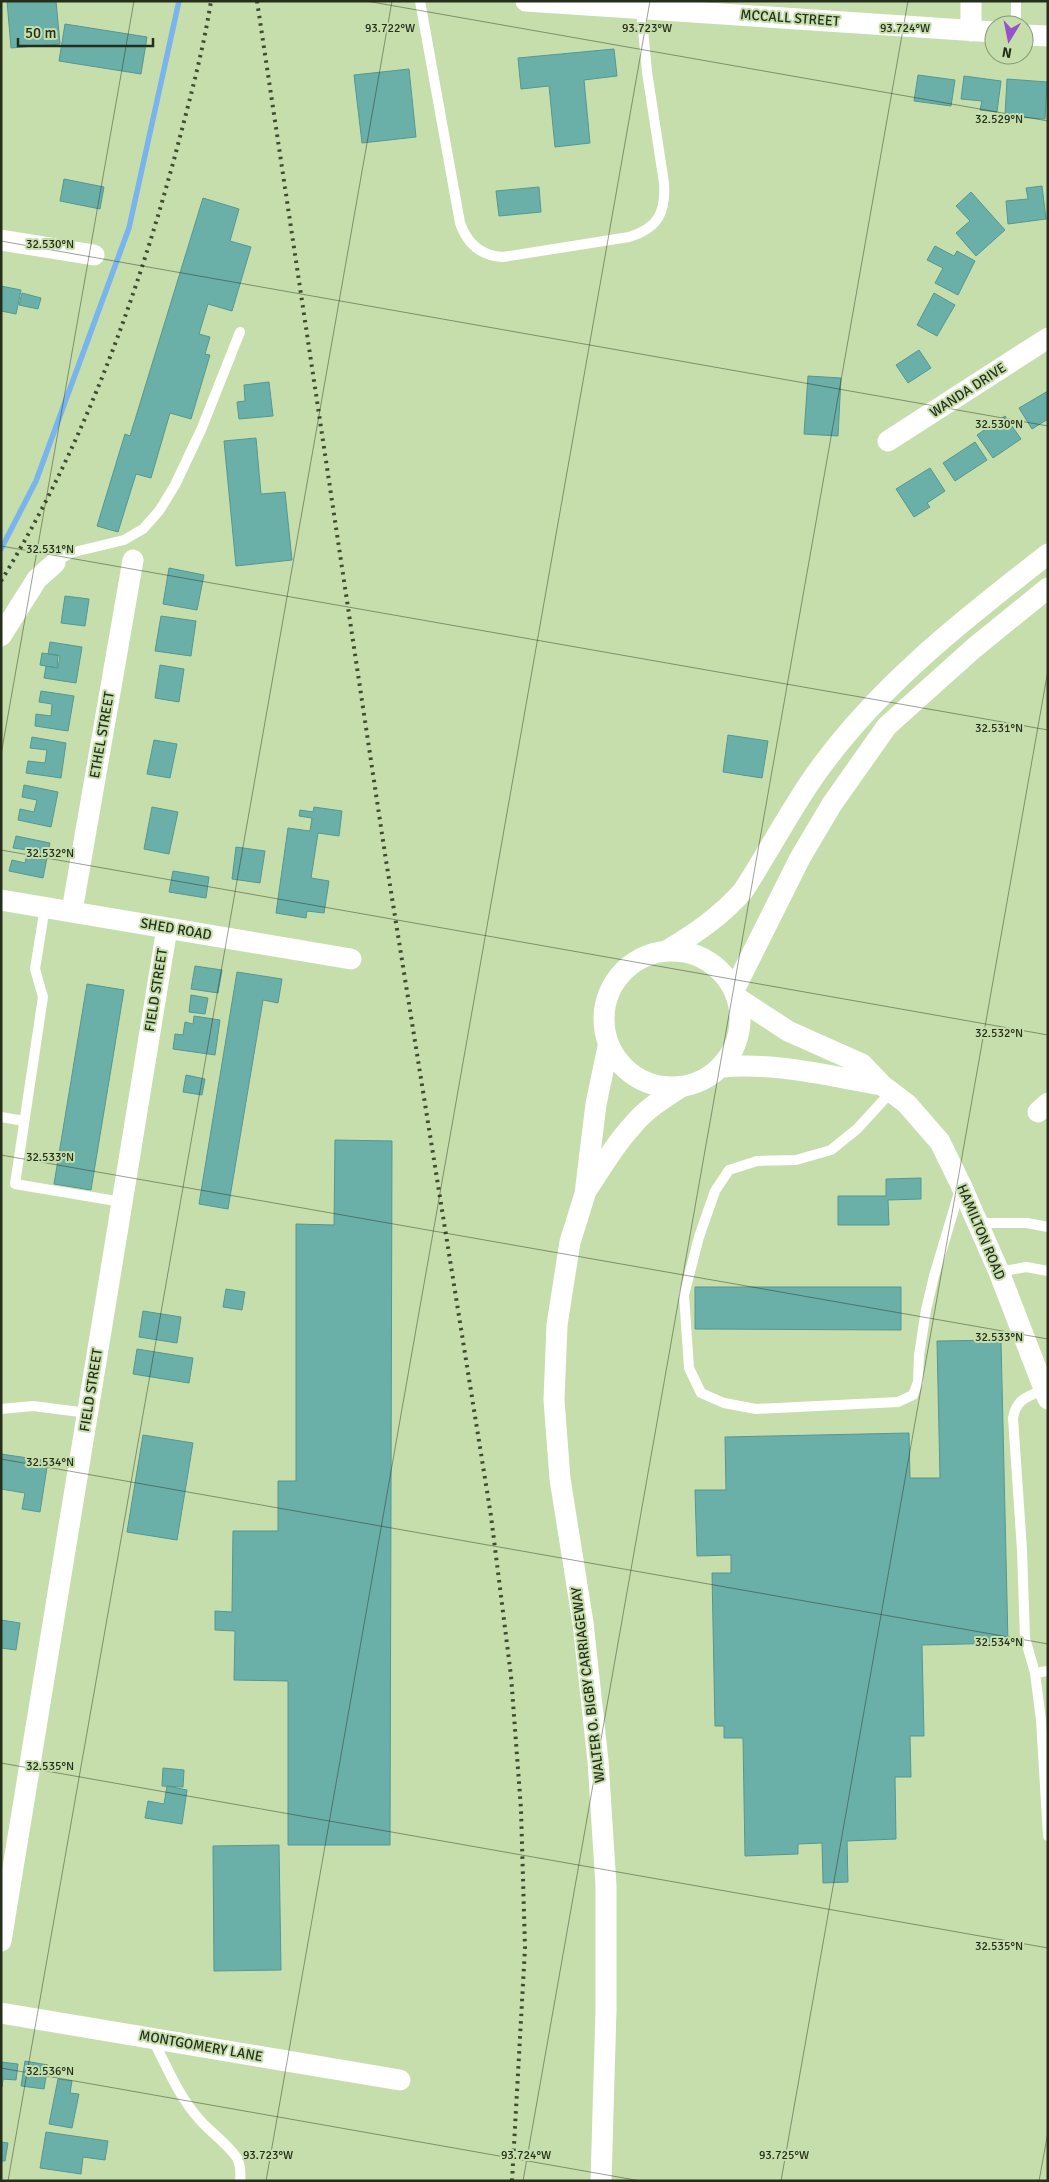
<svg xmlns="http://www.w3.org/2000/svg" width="1049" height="2182" font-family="Signika,sans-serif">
  <rect width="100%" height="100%" fill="#c6deac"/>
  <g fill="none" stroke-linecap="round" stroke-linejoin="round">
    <path stroke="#7ab4ed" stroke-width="5.5" d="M1,549L36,481L129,228L179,1"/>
  </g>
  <path fill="#6bafa9" stroke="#539892" d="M7,1H56L60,44L11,48Z
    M65,24L147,37L141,74L59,61Z
    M614,49L617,76L584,80L590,143L555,147L549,86L521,89L518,58Z
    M409,69L416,137L362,143L354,75Z
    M918,75L955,80L951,106L914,101Z
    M964,76L1001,81L997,112L980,110L982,101L961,99Z
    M1007,79L1047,82L1045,119L1005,116Z
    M64,179L104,187L100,209L60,201Z
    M1042,186L1046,219L1008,224L1006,201L1028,199L1026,188Z
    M539,187L541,212L499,216L496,191Z
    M971,192L1005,230L976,256L956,233L970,221L956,206Z
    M203,198L239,209L230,241L251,247L232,311L208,304L199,334L210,337L205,354L210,355L191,419L170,413L151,478L136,474L118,532L97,526L125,434L130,436Z
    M935,246L954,256L957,251L975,261L958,295L935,283L943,268L927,260Z
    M1,286L21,290L16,314L1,311Z
    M22,293L41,298L38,309L19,305Z
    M934,293L955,305L937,336L917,325Z
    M919,350L931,368L908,383L896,365Z
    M808,376L841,378L838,436L804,434Z
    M269,382L273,416L239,419L237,402L245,401L244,385Z
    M1048,391V419L1032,429L1019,408Z
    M1005,416L1021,439L993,458L977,435Z
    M256,438L261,494L285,492L292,560L236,566L224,441Z
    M975,442L987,460L955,481L943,463Z
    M930,468L945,491L927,503L930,507L914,517L896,489Z
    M169,568L204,575L197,610L163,604Z
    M65,596L89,599L85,626L61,623Z
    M161,616L196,621L191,656L155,651Z
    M50,642L82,647L76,683L44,678L46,666L58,668L60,656L48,654Z
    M42,653L58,655L57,668L40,665Z
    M160,665L184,669L179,702L155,698Z
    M41,691L74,696L68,731L35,726L36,714L51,716L52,704L39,702Z
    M728,735L768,741L762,778L723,772Z
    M32,737L66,743L61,778L26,773L28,761L45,763L47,750L30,748Z
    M154,740L177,744L170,778L147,774Z
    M24,785L58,792L51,827L18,820L20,809L34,812L37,800L22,797Z
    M152,807L178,812L169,854L144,849Z
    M314,807L342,811L339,836L318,833L311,878L329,881L324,913L307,911L306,918L276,913L288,828L310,831L312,818L299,816L300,810L313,812Z
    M16,836L50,843L43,878L9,871L12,860L25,863L28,850L13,848Z
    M236,847L265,851L260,883L232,879Z
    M173,871L209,877L206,898L169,892Z
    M195,966L222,970L218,993L191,989Z
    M237,972L282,979L278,1003L263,1000L228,1209L199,1204Z
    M87,984L124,990L91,1190L54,1184Z
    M191,995L208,998L205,1014L189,1012Z
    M194,1016L220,1020L215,1055L173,1049L175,1034L183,1035L185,1022L193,1024Z
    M186,1075L205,1079L202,1095L183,1092Z
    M335,1140L392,1141L390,1845H288V1681L234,1680L235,1631L215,1630V1611L232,1612L233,1531H278V1481H296V1224L334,1225Z
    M921,1178V1199L888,1200L889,1225H838V1196H886V1179Z
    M695,1287H901V1330L695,1329Z
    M226,1289L245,1292L242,1310L223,1307Z
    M143,1311L181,1317L177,1343L139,1337Z
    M1001,1340L1008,1643L922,1645L924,1736H910L911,1777H895L896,1839L847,1841L848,1882L823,1883L822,1843L798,1844V1854L745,1856L743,1738H724V1726H715L712,1573H731V1555L697,1556L695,1490H726L725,1437L909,1433L910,1478H940L937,1341Z
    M137,1349L193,1358L189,1383L133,1374Z
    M143,1435L193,1443L177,1540L127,1532Z
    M1,1454L48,1461L40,1512L22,1509L25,1493L1,1489Z
    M1,1620L20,1623L16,1650L1,1648Z
    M163,1768L184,1770L183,1787L162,1786Z
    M167,1786L187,1790L182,1824L145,1818L148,1801L164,1804Z
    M279,1845L281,1970L214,1971L213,1846Z
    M25,2061L48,2065L44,2089L21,2086Z
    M1,2062L18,2064L16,2080L3,2079L2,2087Z
    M58,2079L72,2081L70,2093L79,2094L72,2128L49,2124Z
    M46,2132L108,2141L105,2160L83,2157L81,2174L40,2168Z
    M1,2142L8,2143L5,2161H1Z"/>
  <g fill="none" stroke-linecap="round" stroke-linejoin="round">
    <path stroke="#fff" stroke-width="10" d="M420,1L460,223C467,243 481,256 503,257L629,237C658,228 666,213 664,183L647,72L641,8
      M1016,1V25
      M55,563L70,553L124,540L143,529L159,511L175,485L201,430L240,332
      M45,907L35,969L43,997L15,1184L122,1202
      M891,1092L857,1129L831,1150L796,1160L757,1161L729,1170L715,1191L699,1237L684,1295L689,1368L701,1393L724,1403L756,1409L898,1402L913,1395L918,1382L919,1355L926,1310L934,1276L960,1189
      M1,1117L24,1121
      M977,1223H1027L1048,1227
      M999,1272L1026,1267L1048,1271
      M1044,1390C1028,1396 1016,1399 1013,1418L1022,1550L1025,1638L1035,1673L1041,1720L1048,1836
      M1,1409L33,1406L88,1413
      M1035,1673L1048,1671
      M152,2038C166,2065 179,2097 199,2119C211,2133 227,2143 237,2158C241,2166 241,2173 240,2181"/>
    <path stroke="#fff" stroke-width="21" d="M526,1L994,32
      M971,1V31
      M1024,35L1048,36
      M1,240L94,255
      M888,441L1048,338
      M1,636L37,579L55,563
      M1,900L351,959
      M72,911L133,560
      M668,950C696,933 721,916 743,891C768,853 789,812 815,775C877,687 963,620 1048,554
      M604 1019a68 68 0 1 1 136 0a68 68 0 1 1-136 0Z
      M734,990L800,858L832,804L887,726L974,648L1048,588
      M739,999L788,1031L862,1064L882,1085L907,1104L940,1142L961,1185L999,1272L1048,1399
      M721,1067C776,1062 828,1076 882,1085
      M1038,1112L1048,1103
      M586,1191C601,1169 614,1145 633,1125C646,1109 664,1098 681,1087
      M1,1941L167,928
      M1,2013L400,2080
      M601,2181L606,2010V1886L598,1761L583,1623L560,1479L554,1400L557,1325L570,1242L585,1194L596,1104L608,1047"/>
    <path stroke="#404b33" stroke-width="4" stroke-dasharray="2.5 5" stroke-linecap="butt" d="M257,1L385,854L491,1516L511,1676L521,1809L525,1948L512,2181
      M1,581C82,449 136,301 176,152C189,102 203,52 211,1"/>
  </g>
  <path fill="none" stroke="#252e1b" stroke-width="1" stroke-opacity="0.45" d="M366,1L1048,121M1,241L1048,426M1,546L1048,730M1,755L134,1M1,850L1048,1035M1,1155L1048,1339M1,1459L1048,1644M1,1763L1048,1948M1,2068L641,2181M8,2181L392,1M266,2181L650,1M523,2181L908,1M781,2181L1048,670M1039,2181L1048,2132"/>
  <g text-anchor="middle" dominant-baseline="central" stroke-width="4" stroke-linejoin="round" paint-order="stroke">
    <g font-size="14" fill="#252e1b" stroke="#c6deac">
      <text transform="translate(790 18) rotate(4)">MCCALL STREET</text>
      <text transform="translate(968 390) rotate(-33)">WANDA DRIVE</text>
      <text transform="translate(102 735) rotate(-80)">ETHEL STREET</text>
      <text transform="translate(176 929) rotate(10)">SHED ROAD</text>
      <text transform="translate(156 990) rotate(-81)">FIELD STREET</text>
      <text transform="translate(981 1232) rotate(67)">HAMILTON ROAD</text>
      <text transform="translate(91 1390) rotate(-81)">FIELD STREET</text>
      <text transform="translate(588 1685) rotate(-97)">WALTER O. BIGBY CARRIAGEWAY</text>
      <text transform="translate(201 2046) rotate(10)">MONTGOMERY LANE</text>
    </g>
  </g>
  <g font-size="12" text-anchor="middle" fill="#252e1b" stroke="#c6deac" stroke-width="4" stroke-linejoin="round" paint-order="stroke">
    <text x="390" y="32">93.722°W</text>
    <text x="647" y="32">93.723°W</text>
    <text x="905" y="32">93.724°W</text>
    <text x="999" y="123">32.529°N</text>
    <text x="50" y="248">32.530°N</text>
    <text x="999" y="428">32.530°N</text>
    <text x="50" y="553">32.531°N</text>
    <text x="999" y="732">32.531°N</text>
    <text x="50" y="857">32.532°N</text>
    <text x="999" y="1037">32.532°N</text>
    <text x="50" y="1161">32.533°N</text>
    <text x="999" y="1341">32.533°N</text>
    <text x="50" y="1466">32.534°N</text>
    <text x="999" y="1646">32.534°N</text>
    <text x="50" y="1770">32.535°N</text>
    <text x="999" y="1950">32.535°N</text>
    <text x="50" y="2075">32.536°N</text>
    <text x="268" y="2159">93.723°W</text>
    <text x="526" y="2159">93.724°W</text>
    <text x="784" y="2159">93.725°W</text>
  </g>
  <rect width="1049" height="2182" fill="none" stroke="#252e1b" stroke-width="5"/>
  <g transform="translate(1009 40) rotate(190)"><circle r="24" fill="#c6deac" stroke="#869872"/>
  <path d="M0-4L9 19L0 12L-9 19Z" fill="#9652c7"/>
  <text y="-8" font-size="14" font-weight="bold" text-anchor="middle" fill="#252e1b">N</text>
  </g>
  <path d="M18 38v8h135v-8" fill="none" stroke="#252e1b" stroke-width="2.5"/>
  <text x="25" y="38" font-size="15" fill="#252e1b" stroke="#c6deac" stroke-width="4" paint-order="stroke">50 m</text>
</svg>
